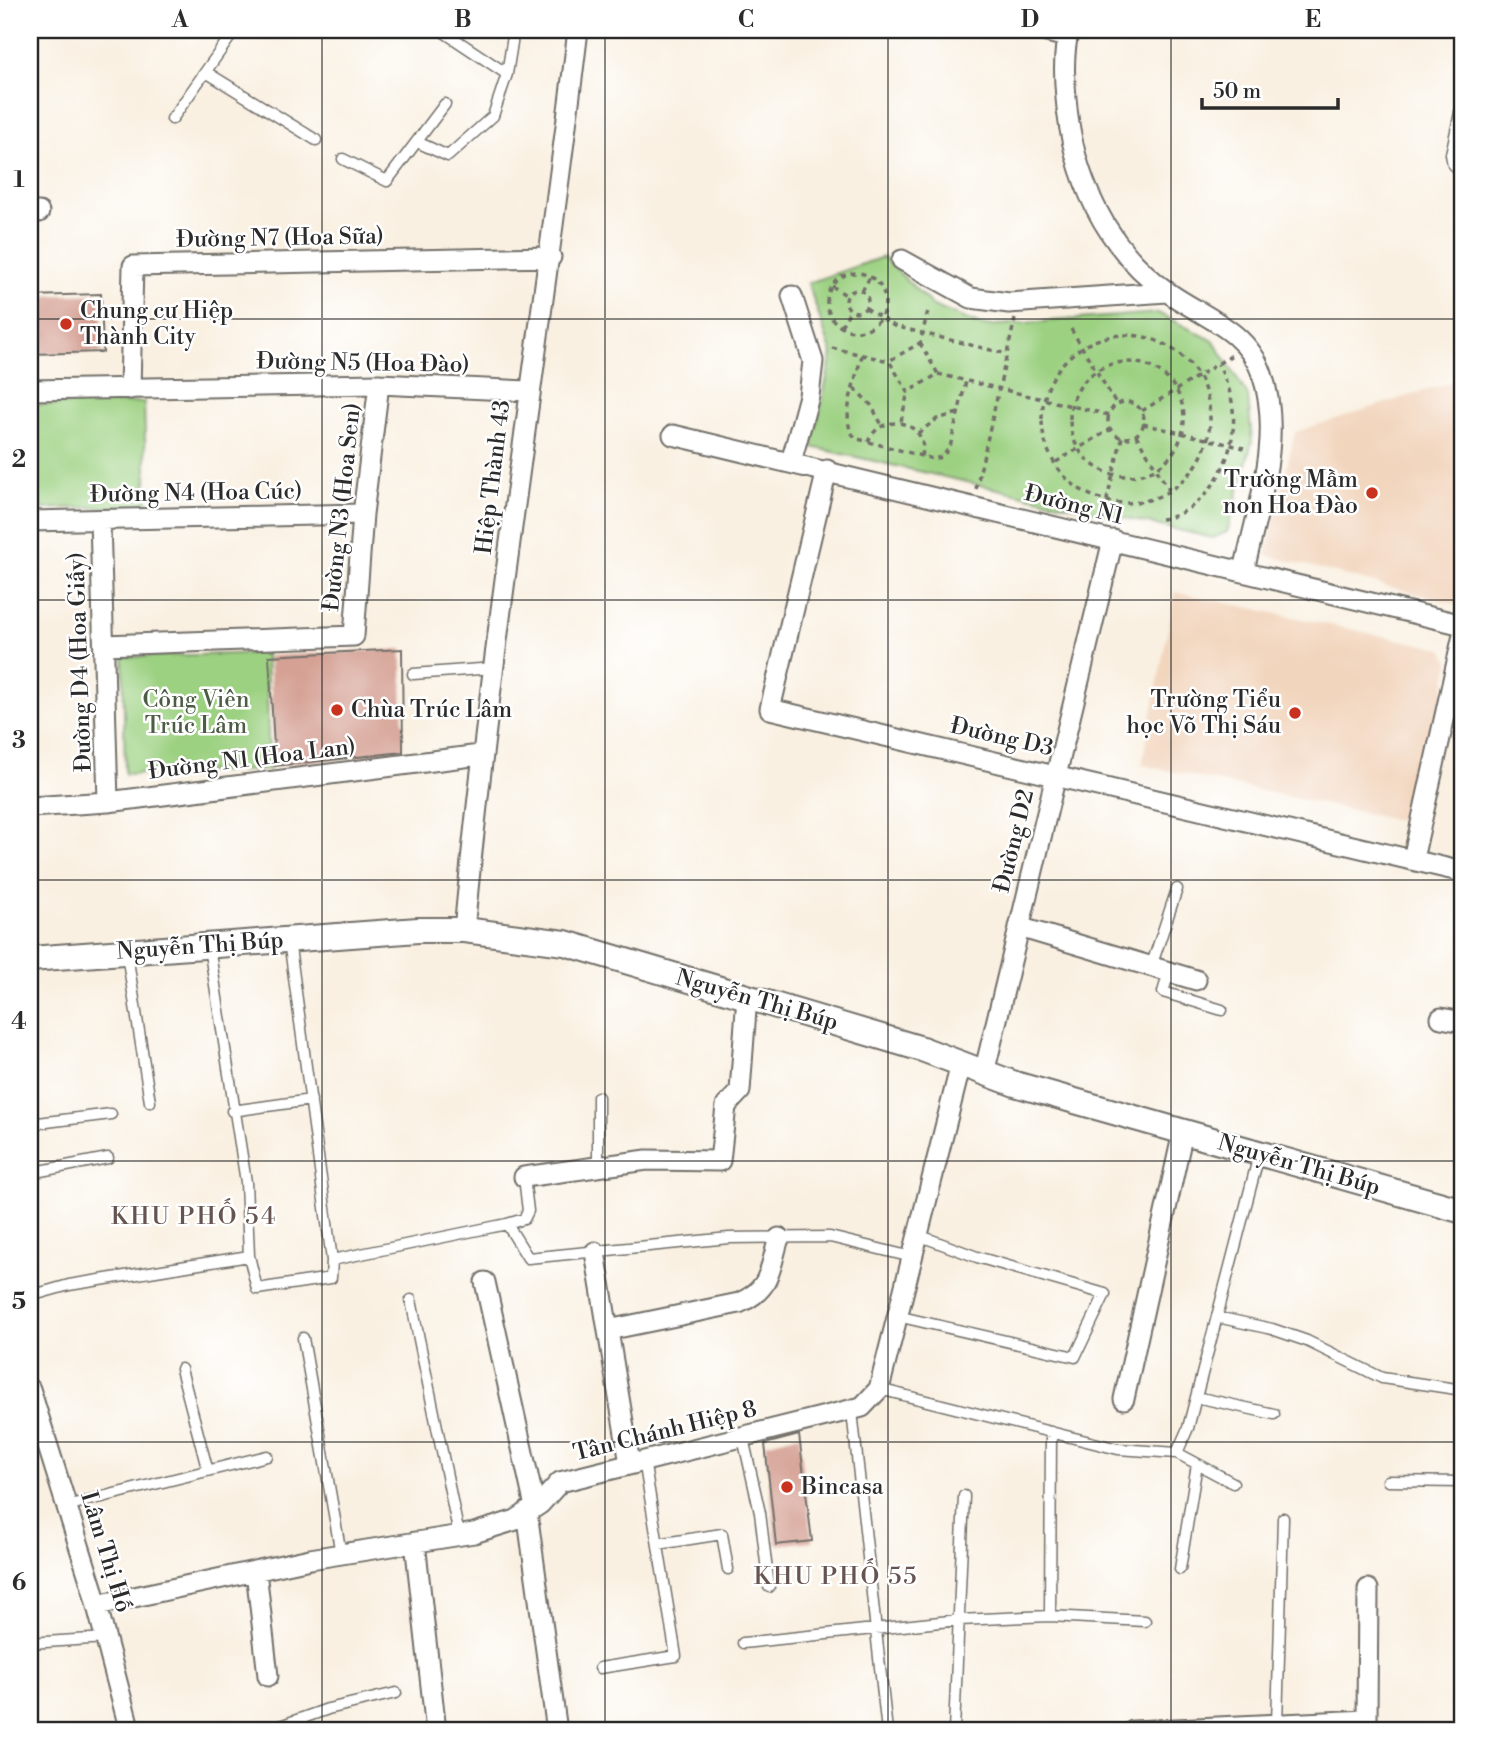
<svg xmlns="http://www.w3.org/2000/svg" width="1493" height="1761" font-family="'Libre Bodoni',serif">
  <rect width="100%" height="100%" fill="#fff"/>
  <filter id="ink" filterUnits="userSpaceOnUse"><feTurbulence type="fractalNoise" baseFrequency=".0143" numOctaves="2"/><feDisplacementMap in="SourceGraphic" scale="14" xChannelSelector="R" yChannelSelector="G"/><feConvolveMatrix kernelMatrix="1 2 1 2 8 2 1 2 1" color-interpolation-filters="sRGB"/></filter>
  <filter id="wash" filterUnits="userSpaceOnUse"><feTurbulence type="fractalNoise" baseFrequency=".00686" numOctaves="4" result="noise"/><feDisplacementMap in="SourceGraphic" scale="28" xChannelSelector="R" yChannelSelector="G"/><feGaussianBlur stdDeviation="1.57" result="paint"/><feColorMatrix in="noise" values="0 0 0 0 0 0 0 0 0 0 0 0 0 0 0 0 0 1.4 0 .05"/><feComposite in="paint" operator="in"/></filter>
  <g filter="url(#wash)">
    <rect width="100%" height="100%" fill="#f9f0e1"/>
    <path fill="#f2d5bd" d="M1452,382L1463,385V574L1456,604L1266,555L1295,432Z
      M1175,592L1443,649L1450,662L1418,813L1405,822L1142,765Z"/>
    <path fill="#9dd182" stroke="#647e56" stroke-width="2" d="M883,257L933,306L983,326L1158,313L1214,341L1248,396L1252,442L1227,532L1213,538L812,447L832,354L808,283Z
      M144,402L147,506L30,509V405Z
      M266,653L269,770L125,774L123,657Z"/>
    <g id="blocks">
      <path fill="#d5a194" d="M101,294L103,352L30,354V296Z
        M402,649L403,752L275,766L269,656Z
        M799,1435L812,1541L776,1545L765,1444Z"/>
    </g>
  </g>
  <g filter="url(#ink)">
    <use href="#blocks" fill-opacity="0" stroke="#73706b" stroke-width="2"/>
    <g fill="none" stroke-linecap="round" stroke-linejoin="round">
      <defs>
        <path id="service" d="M441,30L507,74
          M206,72L316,140
          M1463,99L1451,154L1453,165L1463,173
          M172,119L235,30
          M417,142L448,156L493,116L507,74L514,30
          M343,159L387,181L445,104
          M413,674L494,668
          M127,954L150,1102
          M1151,967L1177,889
          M1169,972L1163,992L1222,1010
          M598,1097V1165
          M232,1111L311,1100
          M30,1124L111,1114
          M30,1173L108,1158
          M507,1224L524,1219L528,1211L524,1177
          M249,1256L257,1289L331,1278L332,1260L289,940
          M332,1260L507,1224L528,1258L729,1238L830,1237L912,1257
          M30,1296L69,1285L249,1256L246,1182L209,947
          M411,1300L459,1535
          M897,1316L1075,1357L1105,1294L977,1257L918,1235
          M1217,1317L1272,1329L1307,1341L1382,1378L1463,1390
          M303,1338L341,1554
          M181,1369L207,1468
          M879,1389L1118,1449L1177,1453L1188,1428L1259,1155
          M1196,1397L1274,1414
          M852,1411L887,1731
          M743,1438L760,1513L769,1587
          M1177,1453L1233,1483
          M1388,1481L1463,1482
          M66,1506L267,1456
          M658,1544L722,1534L728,1569
          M1180,1569L1197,1464
          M1050,1616L1051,1432
          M30,1643L106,1638
          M743,1643L959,1620L1050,1616L1145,1621
          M600,1668L676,1656L644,1460
          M1277,1724L1283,1518
          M266,1731L328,1709L396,1693
          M954,1731L964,1496"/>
        <path id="minor" d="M1039,30L1067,37
          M1069,30C1063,51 1064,77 1066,98C1072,174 1104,248 1169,293C1203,317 1247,330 1262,374C1284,438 1257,508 1244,571
          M30,212H39
          M902,260L971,298L1009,303L1167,292
          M130,389L133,266L551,257
          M30,390L379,384L528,391
          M673,435L1463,625
          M791,462L809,396L813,361L792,296
          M827,470L770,709L1463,872
          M100,520L108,802
          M30,521L363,514
          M104,645L354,636L363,514L379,384
          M30,807L108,802L480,755
          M1413,859L1463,635
          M1019,927L1196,980
          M464,930C493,629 542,330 578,30
          M1441,1018L1463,1022
          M984,1073L1113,540
          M524,1177L647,1160L720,1161L726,1106L740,1091L747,996
          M595,1252L630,1464
          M485,1282L535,1507
          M608,1330L739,1303C772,1289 769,1269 779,1238
          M30,1389L92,1587L130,1731
          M1124,1399L1183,1132
          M527,1512L557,1731
          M415,1542L436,1731
          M256,1571L268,1676
          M97,1605L310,1559L474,1533L516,1520L540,1504L560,1482L862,1407L879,1389L961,1064
          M1133,1731L1367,1720L1368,1589"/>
        <path id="tertiary" d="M30,959L418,930H464L565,943L922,1049L1015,1084L1463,1211"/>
      </defs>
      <use href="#service" stroke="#73706b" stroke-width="13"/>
      <use href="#minor" stroke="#73706b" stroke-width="23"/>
      <use href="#tertiary" stroke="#73706b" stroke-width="28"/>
      <path stroke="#73706b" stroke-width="3.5" stroke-dasharray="5 5" stroke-linecap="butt" d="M827 302a29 29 0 1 1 58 0a29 29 0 1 1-58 0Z
        M832,286L847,296
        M846 301a11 11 0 1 1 22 0a11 11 0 1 1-22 0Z
        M862,291L870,277
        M866,308L894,326L1007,354
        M841,326L850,311
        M1071,329L1117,405
        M1042 419a84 84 0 1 1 168 0a84 84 0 1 1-168 0Z
        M920,343L938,374L908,392L889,361L920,343L928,311
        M832,348L889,361
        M862,355C857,376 836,427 858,439L933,459L942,457L950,447L966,381
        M1070 419a57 57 0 1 1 114 0a57 57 0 1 1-114 0Z
        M938,374L1109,415
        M854,388L871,405L882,425
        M1108 420a18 18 0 1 1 36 0a18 18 0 1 1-36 0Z
        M1142,411L1232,355
        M901,421L908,392
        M1143,424L1244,448
        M918,433L937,419L958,413
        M1136,435L1169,490
        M868,442C881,410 930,421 922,456
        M1056,462L1111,429
        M976,489L1015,319
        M1161,519C1208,513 1238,455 1233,410C1232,394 1225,378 1218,364
        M1102,520L1122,437"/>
      <use href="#service" stroke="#fff" stroke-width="10"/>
      <use href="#minor" stroke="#fff" stroke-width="19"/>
      <use href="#tertiary" stroke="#fff" stroke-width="24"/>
    </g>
  </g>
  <path fill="none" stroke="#2b2b2b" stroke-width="2" stroke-opacity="0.55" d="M322,30V1731M605,30V1731M888,30V1731M1171,30V1731M30,319H1463M30,600H1463M30,880H1463M30,1161H1463M30,1442H1463"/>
  <g fill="#c8321e" stroke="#fff" stroke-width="2.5">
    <circle cx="66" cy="324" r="7"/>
    <circle cx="1372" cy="493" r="7"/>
    <circle cx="337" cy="710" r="7"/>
    <circle cx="1295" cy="713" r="7"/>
    <circle cx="787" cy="1487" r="7"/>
  </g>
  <g text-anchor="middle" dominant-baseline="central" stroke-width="5" stroke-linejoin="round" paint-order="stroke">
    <g font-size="23" fill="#2b2b2b" stroke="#fff">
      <text transform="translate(280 238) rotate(-1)">Đường N7 (Hoa Sữa)</text>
      <text transform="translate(363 363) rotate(1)">Đường N5 (Hoa Đào)</text>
      <text transform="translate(493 477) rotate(-83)">Hiệp Thành 43</text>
      <text transform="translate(196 493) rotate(-1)">Đường N4 (Hoa Cúc)</text>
      <text transform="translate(1074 505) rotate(14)">Đường N1</text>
      <text transform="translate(342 507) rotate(-84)">Đường N3 (Hoa Sen)</text>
      <text transform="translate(80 662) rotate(-92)">Đường D4 (Hoa Giấy)</text>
      <text transform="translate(1002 737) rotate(13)">Đường D3</text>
      <text transform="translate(252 759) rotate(-7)">Đường N1 (Hoa Lan)</text>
      <text transform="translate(1014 841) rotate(-76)">Đường D2</text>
      <text transform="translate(200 946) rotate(-4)">Nguyễn Thị Búp</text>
      <text transform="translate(757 1000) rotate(16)">Nguyễn Thị Búp</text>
      <text transform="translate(1299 1165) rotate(16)">Nguyễn Thị Búp</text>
      <text transform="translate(665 1431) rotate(-14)">Tân Chánh Hiệp 8</text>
      <text transform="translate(106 1552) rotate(73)">Lâm Thị Hố</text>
    </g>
    <g font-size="23" fill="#2b2b2b" stroke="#fff" text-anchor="start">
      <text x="80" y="311">Chung cư Hiệp<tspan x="80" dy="26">Thành City</tspan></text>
      <text x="1358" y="480" text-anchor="end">Trường Mầm<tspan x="1358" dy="26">non Hoa Đào</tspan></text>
      <text x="1281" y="700" text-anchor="end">Trường Tiểu<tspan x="1281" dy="26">học Võ Thị Sáu</tspan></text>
      <text x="351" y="710">Chùa Trúc Lâm</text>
      <text x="801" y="1487">Bincasa</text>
    </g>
    <g font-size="23" fill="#4d5d45" stroke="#fff">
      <text x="196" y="700">Công Viên<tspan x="196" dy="26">Trúc Lâm</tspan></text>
    </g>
    <g font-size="24" letter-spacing="2" fill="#665450" stroke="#fff">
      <text x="194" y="1217">KHU PHỐ 54</text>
      <text x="836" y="1577">KHU PHỐ 55</text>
    </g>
  </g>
  <rect width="1493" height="1761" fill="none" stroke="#fff" stroke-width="77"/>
  <path d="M1202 98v10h136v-10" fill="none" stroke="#2b2b2b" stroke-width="3.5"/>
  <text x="1213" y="98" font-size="21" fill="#2b2b2b" stroke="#ffffff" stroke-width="5" paint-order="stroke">50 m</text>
  <rect x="38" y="38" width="1416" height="1684" fill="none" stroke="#2b2b2b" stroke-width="2.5"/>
  <g font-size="23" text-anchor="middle" font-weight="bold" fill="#2b2b2b">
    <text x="180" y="27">A</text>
    <text x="463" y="27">B</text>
    <text x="746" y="27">C</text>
    <text x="1030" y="27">D</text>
    <text x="1313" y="27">E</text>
    <text x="19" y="187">1</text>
    <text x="19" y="467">2</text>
    <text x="19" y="748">3</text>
    <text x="19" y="1029">4</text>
    <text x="19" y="1309">5</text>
    <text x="19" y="1590">6</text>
  </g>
</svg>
